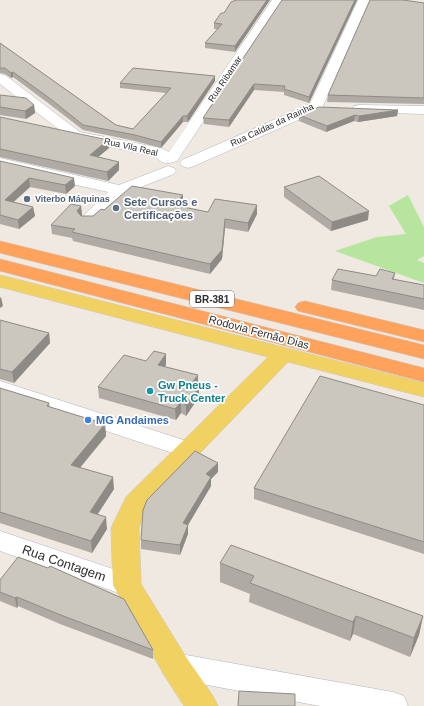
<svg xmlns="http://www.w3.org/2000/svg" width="424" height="706" font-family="Helvetica,sans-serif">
  <rect width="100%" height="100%" fill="#efe9e1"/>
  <path fill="#b6e59e" d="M408,195L424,227V256L417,260L424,263V283L335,251L377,237L406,234L389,206Z"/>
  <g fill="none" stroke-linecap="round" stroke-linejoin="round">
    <defs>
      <path id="minor" d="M272,0H284L177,161C167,164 164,165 156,157L70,138L0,84V74L5,75L80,132L161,148L169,152Z
        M358,0H370L321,110L194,166L188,168L182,166L180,163L182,160L310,104Z
        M359,105L424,106V114L354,112L352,109L354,106Z
        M0,158L119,185L168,166L174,168L176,171L174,174L126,193L94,224L88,225L82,224L79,220L108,192L0,168Z
        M0,381L196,444L200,450L196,456L188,458L0,396Z
        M0,531L137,577L141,585L137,593L127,596L0,551Z
        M175,653L393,692L404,696L408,706H320L175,679L164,675L160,666L164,657Z"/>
      <path id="major" d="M0,275L424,383V397L288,362L146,509L139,528L141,584L186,657L213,696L218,706H184L164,675L113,585L111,528L126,497L268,357L0,287Z"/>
      <path id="highway" d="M0,241L424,345V359L0,253Z
        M0,259L424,368V382L0,271Z
        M305,301L424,330V342L298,311L295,307L298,303Z"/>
    </defs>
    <use href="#minor" stroke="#b4b7c1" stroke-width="1"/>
    <use href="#major" stroke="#c9c9c9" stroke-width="1"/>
    <use href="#highway" stroke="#c9c9c9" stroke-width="1"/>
    <use href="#minor" fill="#fff" fill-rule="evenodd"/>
    <use href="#major" fill="#f2d163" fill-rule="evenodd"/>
    <use href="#highway" fill="#ffa35c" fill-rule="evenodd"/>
  </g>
  <path fill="#afaba4" d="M236,0L235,52L205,48V43L218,29H214V23Z
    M357,0L309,103L284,95V92L254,90L229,127L204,124L203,118Z
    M424,3V104L327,102L328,95Z
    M0,43L116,125L133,129L166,93L120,88V83L215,81L188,122H183L161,148L135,141L83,130L48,103L13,77L11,78L5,74L0,73Z
    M0,95L34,105L35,113L26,119L0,115Z
    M398,110L397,116L358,122L354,121L326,132L299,121V115Z
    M0,117L109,148L98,157L119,162V170L108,181L0,157Z
    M0,161L75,186L66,194L30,187L14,202L33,207L35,216L19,229L0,224Z
    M284,187L368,220L331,231L284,197Z
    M183,195V204L181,207L208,212L257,214L248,232L225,228L222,259L210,274L73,241L72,238L52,234L51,225L81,206L82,215L81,216H93L104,210Z
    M395,273L394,279L424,285V310L331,290L332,280L376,276Z
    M0,320L49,333L50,343L14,383L0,379Z
    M146,361L166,365L165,366L198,386L199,397L186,416L181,413L176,420L99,398L98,387Z
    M0,388L49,403L50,407L105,424L106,436L80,468L114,489L98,514L107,529L92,553L0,523Z
    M424,405V554L254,499V488Z
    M218,472L211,479V486L188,525V534L180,555L141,549V540Z
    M220,563L423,616L419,635L410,657L353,634L350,641L249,602L250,594L220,582Z
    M0,580L153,650V659L60,624L18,606L17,608L0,601Z"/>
  <path fill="#8e8b86" d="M267,0H270L235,52V46Z
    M355,0H357L309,103V97Z
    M13,72V77L11,78V73Z
    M215,76V81L188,122L187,116Z
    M254,84V90L229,127V120Z
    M34,105L35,113L26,119L25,111Z
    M398,110L397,116L358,122L359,116Z
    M355,115L354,121L326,132L327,126Z
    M183,116V122L161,148V142Z
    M108,140L109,148L90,164V155Z
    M119,162V170L108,181L107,172Z
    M29,178L30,187L6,208L5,200Z
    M74,178L75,186L66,194L65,185Z
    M183,195V204L173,215V205Z
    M257,205V214L248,232V223Z
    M81,206L82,215L78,220L77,211Z
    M33,207L35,216L19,229L18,220Z
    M369,211L368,220L331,231L332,222Z
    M225,219V228L222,259L210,274V264Z
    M1,297L3,306L0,308V298Z
    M49,333L50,343L14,383L12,372Z
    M166,354V365L158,375V365Z
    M198,375V386L191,384Z
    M199,387V397L186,416V405Z
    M181,402V413L176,420L175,409Z
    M105,424L106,436L72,477L71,465Z
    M218,463V472L211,479V486L188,525V534L180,555V545L183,523L206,474Z
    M113,477L114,489L91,524L90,512Z
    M106,517L107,529L92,553L91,541Z
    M17,597L18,606L17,608L15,598Z
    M356,616L353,634L350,641L353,622Z
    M423,616L419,635L410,657L414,638Z"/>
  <path fill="#cbc7bf" stroke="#8e8b86" d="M236,0H267L235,46L205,43L222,24L214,23L221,13H224L231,2Z
    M282,0H355L309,97L284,89L285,86L254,84L229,120L203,118Z
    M370,0H403L424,3V98L328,95Z
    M0,43L116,125L133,129L171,88L120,83L133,68L215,76L187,116H183L161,142L135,135L83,125L48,97L13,72L11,73L5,68H0Z
    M0,95L26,98L34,105L25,111L0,107Z
    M319,107L398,110L359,116L355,115L327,126L299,115Z
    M0,117L108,140L90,155L119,162L107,172L0,149Z
    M0,161L74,178L65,185L29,178L5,200L33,207L18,220L0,215Z
    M319,176L369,211L332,222L284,187Z
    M132,186L183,195L173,205L208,212L215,199L257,205L248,223L225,219L222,250L210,264L72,232L75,229L51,225L71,204L81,206L77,211L81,216H93L101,209L104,210Z
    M338,269L376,276L380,269L395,273L392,279L424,285V299L332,280Z
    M0,320L49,333L12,372L0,369Z
    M154,351L166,354L158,365L198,375L191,384L199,387L186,405L181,402L175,409L98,387L124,355L146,361Z
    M320,376L424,405V542L254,488Z
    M0,388L49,403L47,406L105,424L71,465L113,477L90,512L106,517L91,541L0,512Z
    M195,451L218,463L206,474L211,477L183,523L188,525L180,545L141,540L143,510L147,500Z
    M231,545L423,616L414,638L356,616L353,622L250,583L254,576L220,563Z
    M18,557L48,568L50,566L124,599L153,650L58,614L17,597L15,598L0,592V580Z
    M239,691L295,694V706H238Z"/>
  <g fill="#5c6f8a" stroke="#fff" stroke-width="1.5">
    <circle cx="27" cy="199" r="4"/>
    <circle cx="116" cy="208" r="4"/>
  </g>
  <circle fill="#0f9aa8" stroke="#fff" stroke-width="1.5" cx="150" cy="391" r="4"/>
  <circle fill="#3f7fe0" stroke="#fff" stroke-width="1.5" cx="88" cy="420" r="4"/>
  <g text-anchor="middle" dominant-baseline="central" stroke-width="3.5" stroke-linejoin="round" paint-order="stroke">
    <g font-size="9" fill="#2e2e2e" stroke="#fff">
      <text transform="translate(225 79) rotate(-56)">Rua Ribamar</text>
      <text transform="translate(272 125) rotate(-25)">Rua Caldas da Rainha</text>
      <text transform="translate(131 147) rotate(13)">Rua Vila Real</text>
    </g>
    <g font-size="9" font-weight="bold" fill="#4e5e75" stroke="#fff" text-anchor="start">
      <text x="35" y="199">Viterbo Máquinas</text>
    </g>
    <rect fill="#fff" stroke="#6d6d6d" stroke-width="1" x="190" y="291" width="44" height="16" rx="3"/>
    <g font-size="10" font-weight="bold" fill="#2e2e2e">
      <text x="212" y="299">BR-381</text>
    </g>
    <g font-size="11" font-weight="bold" fill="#4e5e75" stroke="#fff" text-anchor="start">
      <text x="124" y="202">Sete Cursos e<tspan x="124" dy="13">Certificações</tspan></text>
    </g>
    <g font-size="11" fill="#2e2e2e" stroke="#fff">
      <text transform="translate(259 332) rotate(15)">Rodovia Fernão Dias</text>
    </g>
    <g font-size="11" font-weight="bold" fill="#0d838f" stroke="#fff" text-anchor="start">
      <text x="158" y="385">Gw Pneus -<tspan x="158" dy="13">Truck Center</tspan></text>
    </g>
    <g font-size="11" font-weight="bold" fill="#366cbe" stroke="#fff" text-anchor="start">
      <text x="96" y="420">MG Andaimes</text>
    </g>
    <g font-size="13" fill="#2e2e2e" stroke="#fff">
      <text transform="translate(64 563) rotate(19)">Rua Contagem</text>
    </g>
  </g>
</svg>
